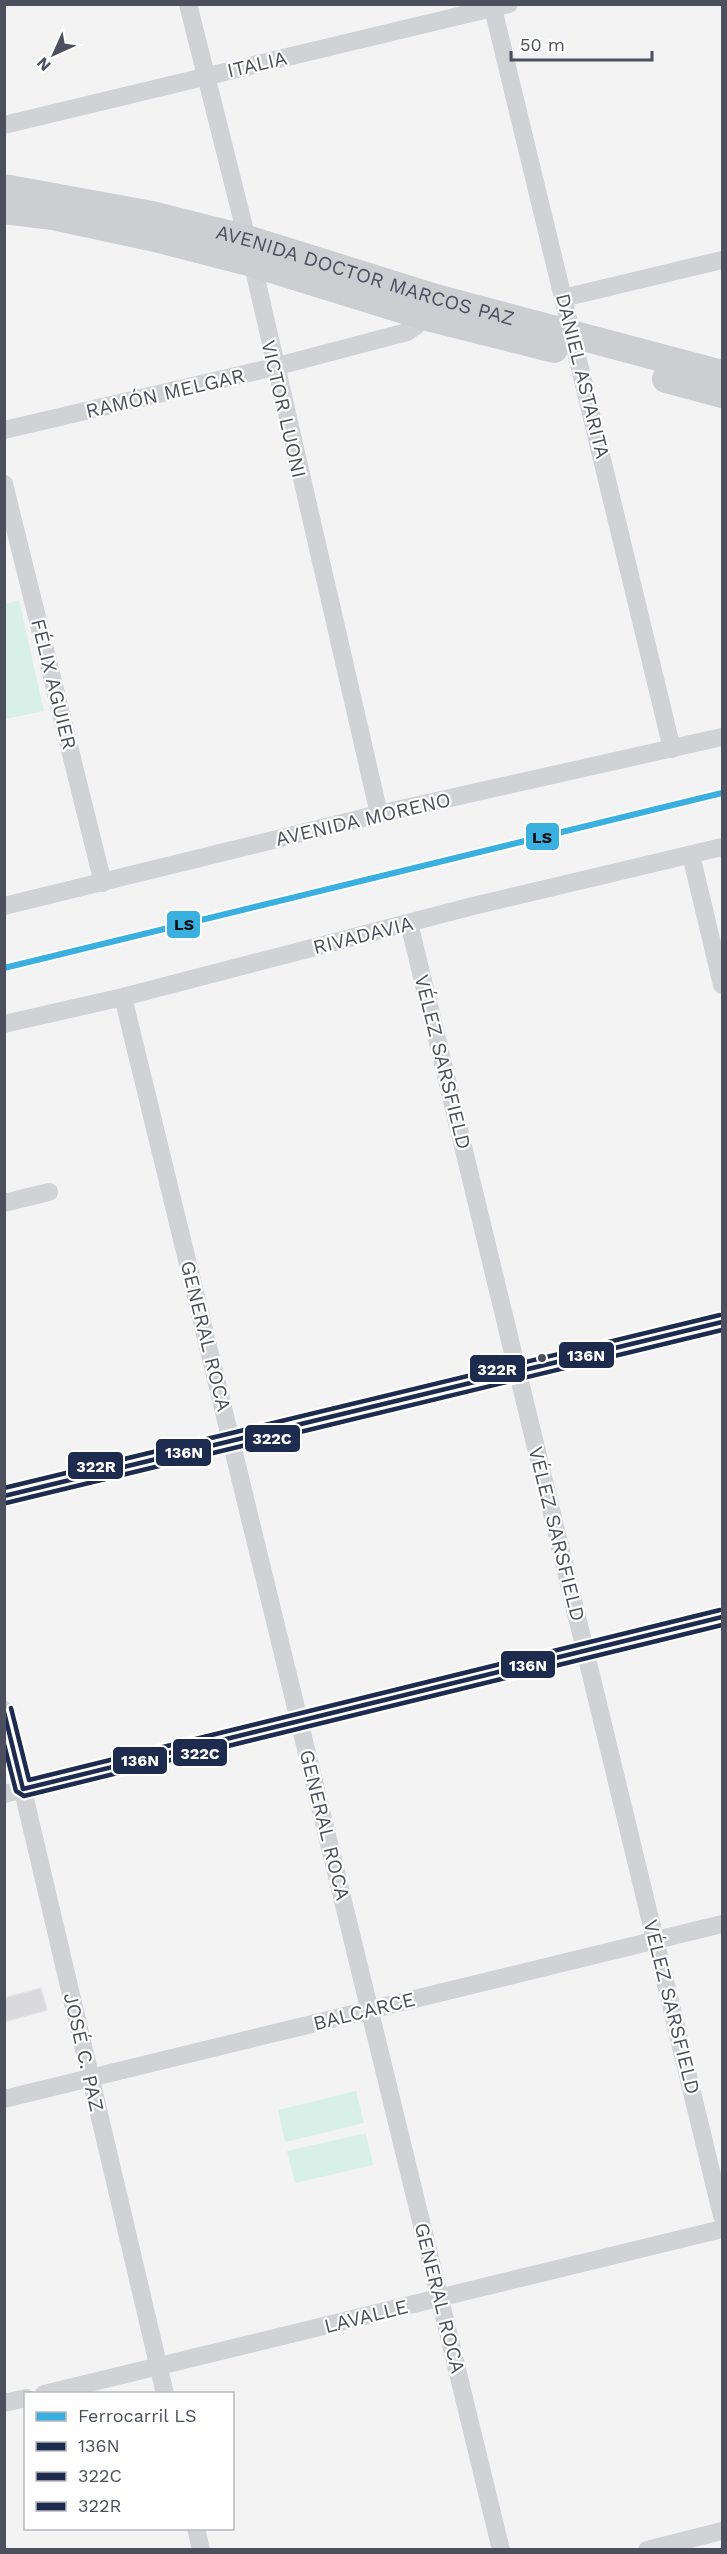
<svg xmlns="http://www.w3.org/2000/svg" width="727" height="2554" font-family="'Work Sans',sans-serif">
  <rect width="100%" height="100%" fill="#f3f3f3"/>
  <path fill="#d9f0e8" d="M19,600L44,711L5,719V604Z
    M356,2091L364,2123L285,2142L278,2110Z
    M366,2133L373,2165L295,2183L287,2151Z"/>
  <path fill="#dadadc" stroke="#e4e4e5" stroke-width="1.5" d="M41,1988L47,2010L4,2022V1998Z"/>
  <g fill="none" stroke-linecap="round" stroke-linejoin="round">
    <path stroke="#d1d2d5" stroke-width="18" d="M188,4L247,239L379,814
      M492,4L672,749
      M4,125L509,4
      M563,298L722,260
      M4,430L274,367L407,332L416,326L423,316
      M4,484L103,883
      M691,855L722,985
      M4,906L379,814L722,737
      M409,923L722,2216
      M123,997L501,2550
      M4,1024L123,997L473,906L722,847
      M4,1203L49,1192
      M4,1496L722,1322
      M4,1710L165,2394
      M4,1794L722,1617
      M4,2099L722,1924
      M44,2394L722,2229
      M4,2403L26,2398
      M196,2528L201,2550
      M647,2550L722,2531"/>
    <g stroke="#ccced2" stroke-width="28">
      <path id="s1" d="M4,188L152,215L247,239L436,298L722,374"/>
      <path d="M4,210L53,216L155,238L252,263L423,316L554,349"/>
      <path d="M666,379L722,394"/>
    </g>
    <defs>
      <path id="bus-1" d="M4,1496L722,1322
        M4,1712L23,1789L722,1617"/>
      <path id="bus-2" d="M6,1503L722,1330
        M4,1744L16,1791L24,1796L722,1625"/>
      <path id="bus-3" d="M4,1488L720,1315
        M11,1708L29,1780L720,1610"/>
    </defs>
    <use href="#bus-1" stroke="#fff" stroke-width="9"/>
    <use href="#bus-2" stroke="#fff" stroke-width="9"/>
    <use href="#bus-3" stroke="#fff" stroke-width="9"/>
    <use href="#bus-1" stroke="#1d2b4f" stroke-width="4.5"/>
    <use href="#bus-2" stroke="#1d2b4f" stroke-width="4.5"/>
    <use href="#bus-3" stroke="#1d2b4f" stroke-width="4.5"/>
    <defs>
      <path id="rail-1" d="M4,968L722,793"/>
    </defs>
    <use href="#rail-1" stroke="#fff" stroke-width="10"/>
    <use href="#rail-1" stroke="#39b0df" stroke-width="6"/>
  </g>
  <circle fill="#4b4f5e" stroke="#fff" stroke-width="2" cx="542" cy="1358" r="5"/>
  <g text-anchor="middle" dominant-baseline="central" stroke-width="4.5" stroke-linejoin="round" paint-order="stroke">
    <g font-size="20" fill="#4b4f5e" stroke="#fff">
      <text transform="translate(257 64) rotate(-13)">ITALIA</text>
      <text stroke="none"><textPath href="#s1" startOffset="372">AVENIDA DOCTOR MARCOS PAZ</textPath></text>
      <text transform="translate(583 376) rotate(76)">DANIEL ASTARITA</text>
      <text transform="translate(165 393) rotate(-13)">RAMÓN MELGAR</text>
      <text transform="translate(284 409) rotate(77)">VICTOR LUONI</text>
      <text transform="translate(54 684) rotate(76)">FÉLIX AGUIER</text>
      <text transform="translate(363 819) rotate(-13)">AVENIDA MORENO</text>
      <text transform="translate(363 935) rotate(-14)">RIVADAVIA</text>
      <text transform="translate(443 1062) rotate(76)">VÉLEZ SARSFIELD</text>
      <text transform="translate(206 1336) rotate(76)">GENERAL ROCA</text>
      <text transform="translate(557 1534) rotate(76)">VÉLEZ SARSFIELD</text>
      <text transform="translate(325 1825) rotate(76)">GENERAL ROCA</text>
      <text transform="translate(672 2007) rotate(76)">VÉLEZ SARSFIELD</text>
      <text transform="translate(364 2011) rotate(-14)">BALCARCE</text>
      <text transform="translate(84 2052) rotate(77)">JOSÉ C. PAZ</text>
      <text transform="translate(440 2298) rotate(76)">GENERAL ROCA</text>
      <text transform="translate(366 2316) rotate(-14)">LAVALLE</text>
    </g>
  </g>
  <g stroke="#fff" stroke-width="2">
    <rect x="525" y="822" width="35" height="29" rx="6" fill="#39b0df"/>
    <rect x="166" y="910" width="35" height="29" rx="6" fill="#39b0df"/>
    <rect x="558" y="1341" width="57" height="28" rx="6" fill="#1d2b4f"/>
    <rect x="469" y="1354" width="57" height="29" rx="6" fill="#1d2b4f"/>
    <rect x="244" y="1424" width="57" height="29" rx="6" fill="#1d2b4f"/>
    <rect x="155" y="1438" width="57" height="29" rx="6" fill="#1d2b4f"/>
    <rect x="67" y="1451" width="57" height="29" rx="6" fill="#1d2b4f"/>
    <rect x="500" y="1650" width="56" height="29" rx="6" fill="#1d2b4f"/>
    <rect x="172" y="1738" width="56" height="29" rx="6" fill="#1d2b4f"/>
    <rect x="112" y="1746" width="56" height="29" rx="6" fill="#1d2b4f"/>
  </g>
  <g font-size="16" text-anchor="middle" font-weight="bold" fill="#fff">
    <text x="586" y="1361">136N</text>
    <text x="497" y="1375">322R</text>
    <text x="272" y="1444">322C</text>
    <text x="184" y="1458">136N</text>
    <text x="96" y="1472">322R</text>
    <text x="528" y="1671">136N</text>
    <text x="200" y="1759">322C</text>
    <text x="140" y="1766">136N</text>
  </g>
  <g font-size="16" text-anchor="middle" font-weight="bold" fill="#111">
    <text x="542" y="843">LS</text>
    <text x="184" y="930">LS</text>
  </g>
  <rect width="727" height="2554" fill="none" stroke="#4b4f5e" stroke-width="12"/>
  <rect x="24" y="2392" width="210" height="138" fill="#ffffff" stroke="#b7b9bf" stroke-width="1.5"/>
  <rect x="36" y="2412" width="30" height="9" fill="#39b0df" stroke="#b7b9bf" stroke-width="1.5"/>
  <text x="78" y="2422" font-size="18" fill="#4b4f5e">Ferrocarril LS</text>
  <rect x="36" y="2442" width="30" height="9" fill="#1d2b4f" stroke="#b7b9bf" stroke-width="1.5"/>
  <text x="78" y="2452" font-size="18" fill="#4b4f5e">136N</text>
  <rect x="36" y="2472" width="30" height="9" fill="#1d2b4f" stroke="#b7b9bf" stroke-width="1.5"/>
  <text x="78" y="2482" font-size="18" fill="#4b4f5e">322C</text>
  <rect x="36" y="2502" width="30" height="9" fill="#1d2b4f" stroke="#b7b9bf" stroke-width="1.5"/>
  <text x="78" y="2512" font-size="18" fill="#4b4f5e">322R</text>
  <g transform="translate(54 54) rotate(225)" stroke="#ffffff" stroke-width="4.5" paint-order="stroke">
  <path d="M0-4.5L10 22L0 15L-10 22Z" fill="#4b4f5e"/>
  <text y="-9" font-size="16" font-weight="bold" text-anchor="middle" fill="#4b4f5e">N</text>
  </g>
  <path d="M511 51v9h141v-9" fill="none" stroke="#4b4f5e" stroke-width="3"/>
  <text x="520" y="51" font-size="18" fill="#4b4f5e" stroke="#ffffff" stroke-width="4.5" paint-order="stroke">50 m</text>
</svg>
